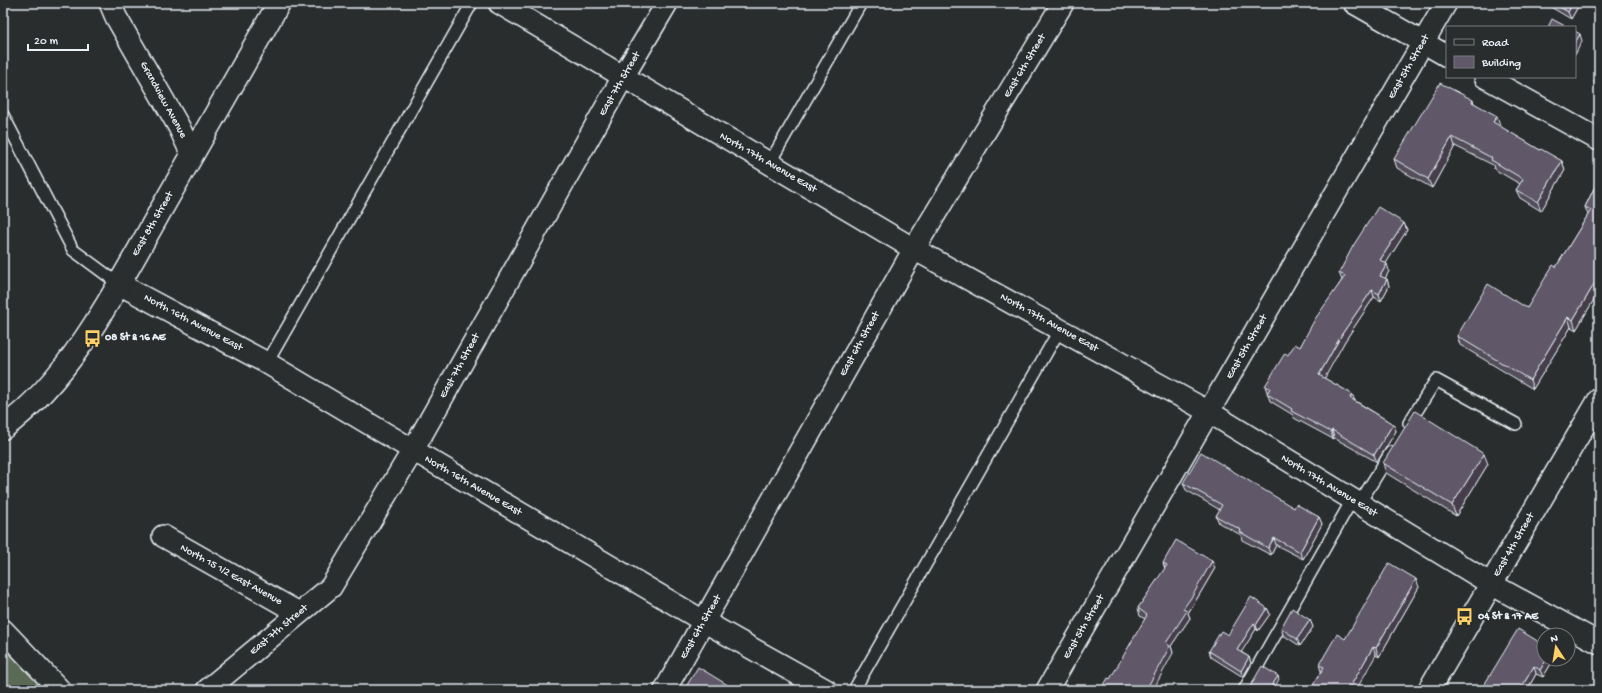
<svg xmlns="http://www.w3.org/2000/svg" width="1602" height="693" font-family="'Gochi Hand',sans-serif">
  <rect width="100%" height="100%" fill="#2a2d2e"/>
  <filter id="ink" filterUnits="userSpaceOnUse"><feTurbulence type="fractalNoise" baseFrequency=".025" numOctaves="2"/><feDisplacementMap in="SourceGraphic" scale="8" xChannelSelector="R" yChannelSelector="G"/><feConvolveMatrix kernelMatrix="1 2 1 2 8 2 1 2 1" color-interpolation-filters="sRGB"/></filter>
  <g filter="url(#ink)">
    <path fill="#5a6b54" stroke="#a1aea6" d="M3,645L44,690H3Z"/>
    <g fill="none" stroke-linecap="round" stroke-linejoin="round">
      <defs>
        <path id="service" d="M3,115L73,250L119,284
          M769,164L861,3
          M267,363L472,3
          M1409,423L1436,380L1516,424
          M1359,504L1391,452
          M854,690L1060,329
          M1244,690L1352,500"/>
        <path id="minor" d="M110,3L116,17L179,127L192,155
          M499,3L914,249L1209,412L1491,584L1599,643
          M1354,3L1447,56
          M1485,77L1599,140
          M119,284L267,363L413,450L705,622L826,690
          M163,536L299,613
          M3,630L60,690
          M207,690L331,587L413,450L623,77L667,3
          M665,690L914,249L1063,3
          M1047,690L1446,3"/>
        <path id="tertiary" d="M3,428C73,377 120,282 162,208C201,140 240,71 279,3"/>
        <path id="secondary" d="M1429,690L1599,400"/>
      </defs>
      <use href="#service" stroke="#e8f1f8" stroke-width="14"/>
      <use href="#minor" stroke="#e8f1f8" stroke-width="24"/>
      <use href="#tertiary" stroke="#e8f1f8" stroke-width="25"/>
      <use href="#secondary" stroke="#e8f1f8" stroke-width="25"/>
      <use href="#service" stroke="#2a2d2e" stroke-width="11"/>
      <use href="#minor" stroke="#2a2d2e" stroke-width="21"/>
      <use href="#tertiary" stroke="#2a2d2e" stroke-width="22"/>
      <use href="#secondary" stroke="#2a2d2e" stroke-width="22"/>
    </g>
    <path fill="#534d5a" stroke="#e8f1f8" d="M1548,3H1580L1571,19L1549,6Z
      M1599,73V91L1597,90L1594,82Z
      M1473,100L1474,103L1500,125L1499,126L1540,150L1562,161L1565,170L1541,211L1520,198L1516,190L1520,184L1494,169L1493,165L1455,146L1432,188L1397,168L1394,159Z
      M1599,178V291L1576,330L1571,327L1533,389L1460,345L1457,336L1527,308L1556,267L1588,215L1585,207Z
      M1404,223L1407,230L1386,263L1389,271L1385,278L1387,279L1389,286L1381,301L1374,297L1345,341L1324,378L1352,394L1354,400L1393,424L1396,431L1377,462L1334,438L1333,439L1294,418L1293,415L1270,401L1265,386L1300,347L1342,280L1339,273Z
      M1383,463L1488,464L1456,516L1386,473Z
      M1183,483L1294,508L1319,517L1322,524L1303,559L1276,545L1271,555L1242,540L1241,535L1219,523L1216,516L1220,510L1186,490Z
      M1163,563L1215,568L1195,602L1188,613L1190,618L1171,646L1173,653L1145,619L1140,616L1138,608L1165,569Z
      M1419,587L1379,657L1376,655L1321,671L1319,665L1345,639Z
      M1267,608L1270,614L1258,631L1256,629L1241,652L1249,657L1251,663L1243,677L1211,657L1209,651L1228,635Z
      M1310,620L1313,627L1300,646L1283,635L1281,628Z
      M1544,659H1554L1543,677L1536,674L1527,690H1481Z"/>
    <path fill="#443e4a" stroke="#e8f1f8" d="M1573,3H1580L1571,19L1568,12Z
      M1580,34L1582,41L1575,55V43Z
      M1497,116L1500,125L1496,131L1493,122Z
      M1452,137L1455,146L1432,188L1428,179Z
      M1562,161L1565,170L1541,211L1538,202Z
      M1404,223L1407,230L1383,268L1380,260Z
      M1387,264L1389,271L1383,283L1380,276Z
      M1599,276V291L1576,330L1573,320Z
      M1387,279L1389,286L1381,301L1379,294Z
      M1372,290L1374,297L1345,341L1322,383L1319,375L1342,334Z
      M1568,317L1571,327L1533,389L1530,380Z
      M1352,394L1355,401L1350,398Z
      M1393,424L1396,431L1377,462L1374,455Z
      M1332,430L1334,438L1333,439L1331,432Z
      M1484,454L1488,464L1456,516L1452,505Z
      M1319,517L1322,524L1303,559L1300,552Z
      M1274,538L1276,545L1271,555L1268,548Z
      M1212,561L1215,568L1195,602L1188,613L1190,618L1171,646L1173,653L1153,690H1146L1166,643L1183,609Z
      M1416,579L1419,587L1379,657L1376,648Z
      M1267,608L1270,614L1258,631L1256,625Z
      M1310,620L1313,627L1300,646L1297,639Z
      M1254,623L1256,629L1239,656L1237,650Z
      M1373,647L1376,655L1356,690L1350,687Z
      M1249,657L1251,663L1243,677L1241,671Z
      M1547,659H1554L1543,677L1540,670Z
      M1534,666L1536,674L1527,690H1520Z
      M1278,676L1279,679L1273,690H1269Z"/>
    <path fill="#615969" stroke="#e8f1f8" d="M1553,3H1573L1568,12Z
      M1552,19L1567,27H1548Z
      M1575,31L1580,34L1575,43Z
      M1599,73V85L1594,82Z
      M1440,83L1473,100L1472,102L1497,116L1493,122L1540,150L1541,149L1562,161L1538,202L1516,190L1523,179L1491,160L1492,158L1452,137L1428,179L1394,159Z
      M1599,178V276L1573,320L1568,317L1530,380L1457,336L1488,284L1527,308L1553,265L1556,267L1591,210L1585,207Z
      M1378,207L1404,223L1380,260L1387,264L1380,276L1387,279L1379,294L1372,290L1342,334L1319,375L1352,394L1350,398L1393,424L1374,455L1332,430L1331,432L1291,411L1292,409L1267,394L1270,388L1265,386L1285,353L1288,355L1295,344L1300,347L1315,319L1345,276L1339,273L1353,246Z
      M1415,411L1484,454L1452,505L1383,463Z
      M1201,452L1294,508L1296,504L1319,517L1300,552L1274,538L1268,548L1240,532L1241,530L1216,516L1222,505L1183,483Z
      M1176,540L1212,561L1193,595L1183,609L1187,611L1166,643L1170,646L1146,690H1101L1108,678L1110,679L1147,615L1138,608L1167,565L1163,563Z
      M1389,563L1416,579L1376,648L1373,647L1350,687L1355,690H1310L1324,667L1319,665L1337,634L1345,639Z
      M1251,597L1267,608L1256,625L1254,623L1237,650L1249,657L1241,671L1209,651L1221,631L1228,635Z
      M1292,608L1310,620L1297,639L1281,628Z
      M1518,629L1544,645V659H1547L1540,670L1534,666L1520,690H1481Z
      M1262,666L1278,676L1269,690H1248Z
      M698,667L736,690H684Z"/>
  </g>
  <defs>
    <symbol id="bus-bare" viewBox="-9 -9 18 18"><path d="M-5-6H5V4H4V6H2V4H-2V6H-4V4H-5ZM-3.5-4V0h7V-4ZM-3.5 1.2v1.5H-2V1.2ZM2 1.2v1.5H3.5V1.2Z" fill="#ffd166" stroke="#2a2d2e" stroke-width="2.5" paint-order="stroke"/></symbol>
  </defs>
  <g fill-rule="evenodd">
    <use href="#bus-bare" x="80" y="326" width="25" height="25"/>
    <use href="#bus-bare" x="1452" y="604" width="25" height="25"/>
  </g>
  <g text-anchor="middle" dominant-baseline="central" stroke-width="3" stroke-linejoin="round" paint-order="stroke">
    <g font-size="11" fill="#e8f1f8" stroke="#2a2d2e">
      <text transform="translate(1025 66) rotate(-59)">East 6th Street</text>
      <text transform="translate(1409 67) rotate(-60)">East 5th Street</text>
      <text transform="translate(620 84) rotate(-60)">East 7th Street</text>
      <text transform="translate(163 100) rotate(61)">Grandview Avenue</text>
      <text transform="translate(768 163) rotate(30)">North 17th Avenue East</text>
      <text transform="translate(153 224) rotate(-60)">East 8th Street</text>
      <text transform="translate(193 323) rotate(28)">North 16th Avenue East</text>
      <text transform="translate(1049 323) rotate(29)">North 17th Avenue East</text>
      <text transform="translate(860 344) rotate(-61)">East 6th Street</text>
      <text transform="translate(1247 347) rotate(-60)">East 5th Street</text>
      <text transform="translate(460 366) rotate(-61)">East 7th Street</text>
      <text transform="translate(473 486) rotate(30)">North 16th Avenue East</text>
      <text transform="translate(1329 486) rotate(31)">North 17th Avenue East</text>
      <text transform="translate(1514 545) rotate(-60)">East 4th Street</text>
      <text transform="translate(231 575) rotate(29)">North 15 1/2 East Avenue</text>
      <text transform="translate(701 627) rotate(-60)">East 6th Street</text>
      <text transform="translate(1084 627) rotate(-60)">East 5th Street</text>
      <text transform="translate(279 630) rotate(-40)">East 7th Street</text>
    </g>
    <g font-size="11" font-weight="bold" fill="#e8f1f8" stroke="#2a2d2e" text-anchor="start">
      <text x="105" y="338">08 St &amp; 16 AE</text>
      <text x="1478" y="617">04 St &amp; 17 AE</text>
    </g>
  </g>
  <rect width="1602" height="693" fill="none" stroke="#2a2d2e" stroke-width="16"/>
  <rect x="8" y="8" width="1586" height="677" fill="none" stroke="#e8f1f8" stroke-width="1.5" filter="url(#ink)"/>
  <rect x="1446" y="26" width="130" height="52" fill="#2a2d2e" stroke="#767b7f"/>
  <rect x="1454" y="39" width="20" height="6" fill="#2a2d2e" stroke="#767b7f"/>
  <text x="1482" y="46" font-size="12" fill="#e8f1f8">Road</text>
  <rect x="1454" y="56" width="20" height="12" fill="#615969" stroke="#767b7f"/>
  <text x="1482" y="66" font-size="12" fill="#e8f1f8">Building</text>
  <g transform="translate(1556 647) rotate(348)"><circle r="19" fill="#2a2d2e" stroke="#767b7f"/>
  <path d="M0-3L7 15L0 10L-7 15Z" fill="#ffd166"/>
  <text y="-6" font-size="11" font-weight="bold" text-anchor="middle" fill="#e8f1f8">N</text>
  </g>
  <path d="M28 44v6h60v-6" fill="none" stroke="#e8f1f8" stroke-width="2"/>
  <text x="34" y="44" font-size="12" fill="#e8f1f8" stroke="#2a2d2e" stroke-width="3" paint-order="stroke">20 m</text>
</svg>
